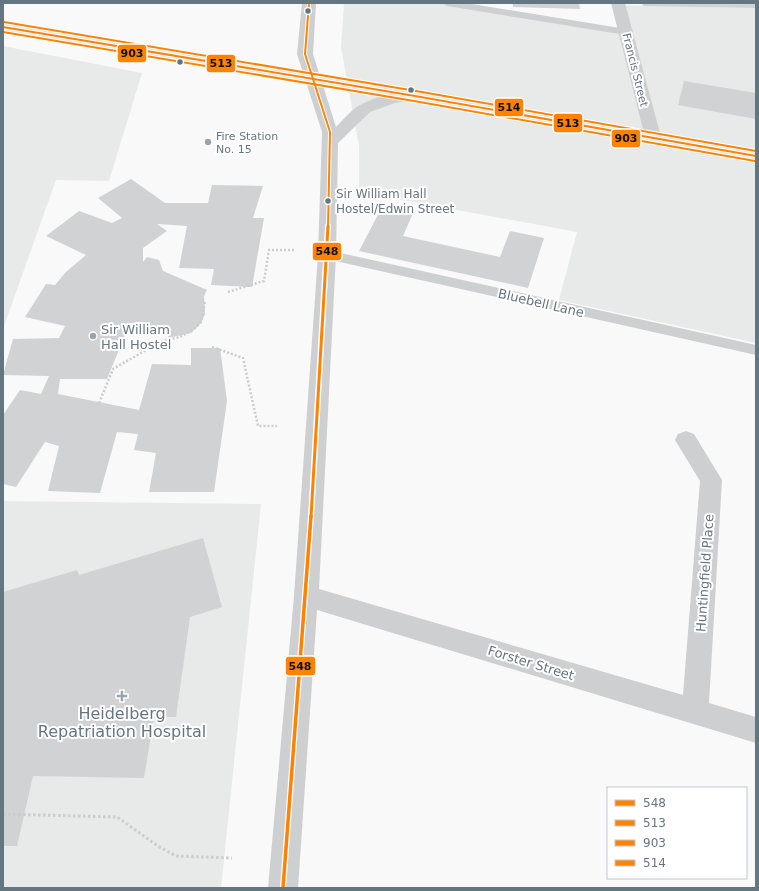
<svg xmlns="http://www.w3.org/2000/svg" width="759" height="891" font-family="'DejaVu Sans',sans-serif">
  <rect width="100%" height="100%" fill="#f9f9f9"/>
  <path fill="#e8e9e9" d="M344,3H455L625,32L619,5L756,8V343L559,300L577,232L359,192V146L341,47Z
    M3,46L142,73L109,181L56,180L3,329Z
    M3,501L261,504L221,888H3Z"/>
  <path fill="#d0d2d3" d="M513,3H579L580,9L513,7Z
    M642,3H756V8L643,6Z
    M684,81L756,93V119L678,105Z
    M131,179L165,203H208L212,185L263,186L253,218H264L252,287L211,285L214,269L179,268L187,226L157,224L167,231L143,248V262L147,257L159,260L163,271L207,290L204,296L205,314L201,323L191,333L168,338V333L149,331L137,324L130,323L107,379H60L58,394L139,410L152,364L191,365V348H220L227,401L214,492H149L156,453L134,450L138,434L117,432L100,493L48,491L59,446L45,442L16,487L3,484V415L20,390L41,394L49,376L3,375L13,339L59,338L65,326L25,317L46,284L55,285L66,272L86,255L46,236L79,211L112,223L122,218L98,198Z
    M383,205L414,211L403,236L500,257L510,231L544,238L528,288L359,251Z
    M203,538L222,607L190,617L176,717H154L144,778L33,776L17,846H3V592L77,570L79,575Z"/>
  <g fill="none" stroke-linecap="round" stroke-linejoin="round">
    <defs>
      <path id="highway" d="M3,23L415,91L756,151V161L415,101L3,31Z"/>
    </defs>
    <use href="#highway" stroke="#d5d6d6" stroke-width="2"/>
    <path stroke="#cbcccd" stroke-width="2.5" stroke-dasharray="2 2" stroke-linecap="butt" d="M228,292L264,281L269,250H296
      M212,347L243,358L258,426H277
      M99,403L113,369L162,341L180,337L194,329L201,322L205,301"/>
    <path stroke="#cbcccd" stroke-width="3" stroke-dasharray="2.5 2.5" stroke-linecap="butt" d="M3,814L117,817L158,846L176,856L232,858"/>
    <path fill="#cecfd0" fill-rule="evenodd" d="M442,3H466L626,29L631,32L626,35L447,6Z
      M327,250L756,345V355L322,258L320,255L322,252Z"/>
    <path fill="#cecfd0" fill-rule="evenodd" d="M302,3H316L313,54L336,127C343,120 351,110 360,105C377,96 401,88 421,93L423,96L421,99L395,103L370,112L338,143L336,255L319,589L683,695L700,481L675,440L678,434L686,431L694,434L722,480L709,703L756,717V743L317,610L298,888H268L294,596L318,255L322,132L297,54Z
      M611,3H625L661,137L659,141L653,142L647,141L645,137Z"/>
    <use href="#highway" fill="#e1e2e2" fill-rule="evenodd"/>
    <defs>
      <path id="bus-1-far2" d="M309,3L305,54L330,132L328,227"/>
      <path id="bus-1-far1" d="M311,517L328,226"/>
      <path id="bus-1" d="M283,888L311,516"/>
      <path id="bus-2" d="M3,27L415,96L756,156"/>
      <path id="bus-3" d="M3,32L414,101L755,161"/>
      <path id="bus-4" d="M4,22L416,91L756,151"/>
    </defs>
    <use href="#bus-1-far2" stroke="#fff" stroke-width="4"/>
    <use href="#bus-1-far1" stroke="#fff" stroke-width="6"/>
    <use href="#bus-1" stroke="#fff" stroke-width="6"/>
    <use href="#bus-2" stroke="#fff" stroke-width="4"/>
    <use href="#bus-3" stroke="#fff" stroke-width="4"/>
    <use href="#bus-4" stroke="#fff" stroke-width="4"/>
    <use href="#bus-1-far2" stroke="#ff8200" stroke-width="2"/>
    <use href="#bus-1-far1" stroke="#ff8200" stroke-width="3"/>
    <use href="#bus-1" stroke="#ff8200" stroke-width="3.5"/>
    <use href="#bus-2" stroke="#ff8200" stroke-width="2"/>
    <use href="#bus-3" stroke="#ff8200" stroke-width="2"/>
    <use href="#bus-4" stroke="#ff8200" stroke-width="2"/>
  </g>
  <g fill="#657683" stroke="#fff" stroke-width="1.5">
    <circle cx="308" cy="11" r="3.5"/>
    <circle cx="180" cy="62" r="3.5"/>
    <circle cx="411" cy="90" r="3.5"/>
    <circle cx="328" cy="201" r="3.5"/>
  </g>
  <g fill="#99a4ac" stroke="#fff" stroke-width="1.5">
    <circle cx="208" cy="142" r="4"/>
    <circle cx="93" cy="336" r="4"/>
    <path d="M120 690h4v4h4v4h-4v4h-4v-4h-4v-4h4z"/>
  </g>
  <g text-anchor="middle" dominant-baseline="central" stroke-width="4" stroke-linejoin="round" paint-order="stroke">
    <g font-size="11" fill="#657683" stroke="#fff">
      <text transform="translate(635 70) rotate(76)">Francis Street</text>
    </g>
    <g font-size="11" fill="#657683" stroke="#fff" text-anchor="start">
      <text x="216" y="136">Fire Station<tspan x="216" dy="13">No. 15</tspan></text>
    </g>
    <g font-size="12" fill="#657683" stroke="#fff" text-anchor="start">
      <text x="336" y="194">Sir William Hall<tspan x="336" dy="15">Hostel/Edwin Street</tspan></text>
    </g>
    <g font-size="13" fill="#657683" stroke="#fff">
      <text transform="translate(541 303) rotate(13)">Bluebell Lane</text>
      <text transform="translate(705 573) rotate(-86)">Huntingfield Place</text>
      <text transform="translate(531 663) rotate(17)">Forster Street</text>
    </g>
    <g font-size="13" fill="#657683" stroke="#fff" text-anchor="start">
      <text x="101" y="329">Sir William<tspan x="101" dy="15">Hall Hostel</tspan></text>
    </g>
    <g font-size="16" fill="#657683" stroke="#fff">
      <text x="122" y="713">Heidelberg<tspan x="122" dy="18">Repatriation Hospital</tspan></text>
    </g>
  </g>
  <g stroke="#fff" stroke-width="1.5">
    <rect x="117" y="44" width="30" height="19" rx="4" fill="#ff8200"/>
    <rect x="206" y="54" width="30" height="19" rx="4" fill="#ff8200"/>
    <rect x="494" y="98" width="30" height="19" rx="4" fill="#ff8200"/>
    <rect x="553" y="113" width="30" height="20" rx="4" fill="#ff8200"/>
    <rect x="611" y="129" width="30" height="19" rx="4" fill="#ff8200"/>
    <rect x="312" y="242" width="30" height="19" rx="4" fill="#ff8200"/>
    <rect x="285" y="656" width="31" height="20" rx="4" fill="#ff8200"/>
  </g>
  <g font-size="11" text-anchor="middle" font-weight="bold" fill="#111">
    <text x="132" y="57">903</text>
    <text x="221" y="67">513</text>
    <text x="509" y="111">514</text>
    <text x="568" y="127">513</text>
    <text x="626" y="142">903</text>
    <text x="327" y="255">548</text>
    <text x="300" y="670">548</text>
  </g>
  <rect width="759" height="891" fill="none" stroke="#657683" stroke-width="8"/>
  <rect x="607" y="787" width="140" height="92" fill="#ffffff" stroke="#c1c8cd"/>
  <rect x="615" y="800" width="20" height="6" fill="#ff8200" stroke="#c1c8cd"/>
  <text x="643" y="807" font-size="12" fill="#657683">548</text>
  <rect x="615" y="820" width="20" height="6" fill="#ff8200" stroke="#c1c8cd"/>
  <text x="643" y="827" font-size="12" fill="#657683">513</text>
  <rect x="615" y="840" width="20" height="6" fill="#ff8200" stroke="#c1c8cd"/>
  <text x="643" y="847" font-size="12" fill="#657683">903</text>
  <rect x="615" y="860" width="20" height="6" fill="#ff8200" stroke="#c1c8cd"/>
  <text x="643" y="867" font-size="12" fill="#657683">514</text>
</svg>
